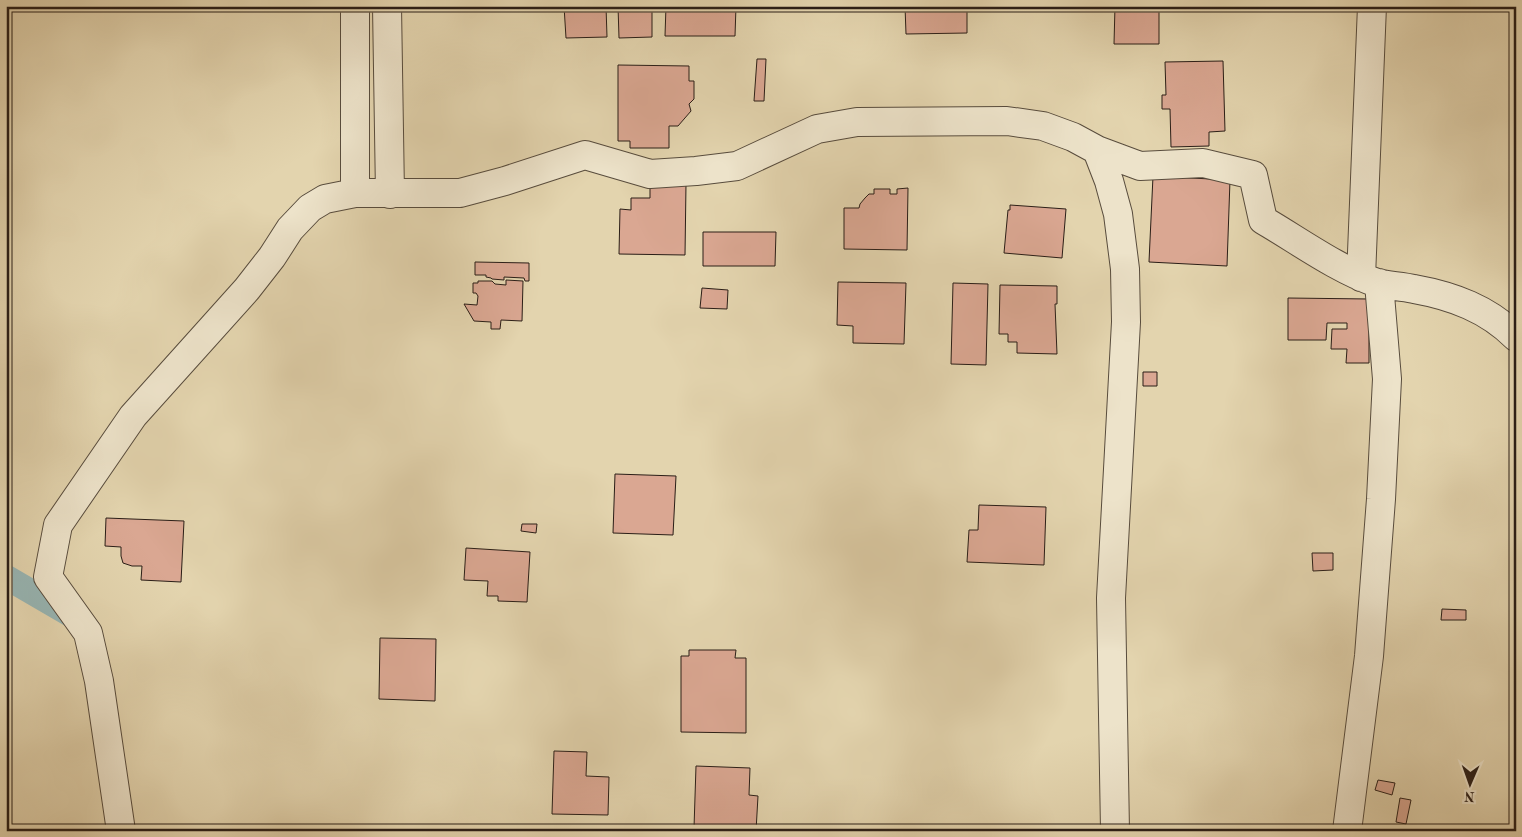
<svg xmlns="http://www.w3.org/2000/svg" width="1522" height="837" font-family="'Old Standard TT',serif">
  <rect width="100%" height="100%" fill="#e3d4ae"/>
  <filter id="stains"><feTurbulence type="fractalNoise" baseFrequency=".004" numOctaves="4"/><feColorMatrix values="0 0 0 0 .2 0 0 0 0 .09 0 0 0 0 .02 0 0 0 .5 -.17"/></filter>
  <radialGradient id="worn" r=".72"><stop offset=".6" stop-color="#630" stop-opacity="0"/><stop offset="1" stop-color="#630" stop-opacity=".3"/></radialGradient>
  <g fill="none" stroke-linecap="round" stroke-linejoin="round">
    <path stroke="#98b6b4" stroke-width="25" d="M6,577L78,619"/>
  </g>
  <path fill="#daa792" stroke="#2a1e17" d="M564,6H606L607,37L566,38Z
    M618,6H652V37L619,38Z
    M666,6H736L735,36H665Z
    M905,6H967V33L906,34Z
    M1115,6H1159V44H1114Z
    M757,59H766L764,101H754Z
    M1223,61L1225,131L1209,132V146L1171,147L1170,109H1162V95H1166L1165,62Z
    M618,65L689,66V81H694V99L689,104L691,111L678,126H669V148H630V141H618Z
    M1153,176L1230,180L1227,266L1149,262Z
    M650,183L686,184L685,255L619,254L620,209L631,210V198H650Z
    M908,188L907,250L844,249V208H859L860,204L865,198L869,194H874V189H890V194H897V189Z
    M1010,205L1066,209L1062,258L1004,253L1008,210H1010Z
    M703,232H776L775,266H703Z
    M475,262L529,263V281H525L524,278L504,277V280L492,279L491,278L486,277V275H475Z
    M506,280L523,281L522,321L501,320L500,329H491V322L474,321L464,304L477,305L478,296L476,293H473V283H478V281H492L495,284L506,285Z
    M838,282L906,283L904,344L853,343V326L837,325Z
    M953,283L988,284L986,365L951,364Z
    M1000,285L1057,286V304H1055L1057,354L1017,353V342H1008V334H999Z
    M702,288L728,290L727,309L700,308Z
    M1288,298L1369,299V363H1346L1347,349H1331L1332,329H1347V323H1327L1326,340H1288Z
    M1143,372H1157V386H1143Z
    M615,474L676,476L673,535L613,533Z
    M979,505L1046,507L1044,565L967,562L969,530H978Z
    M106,518L184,521L181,582L141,580L142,566H132L123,563L121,556V547L105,546Z
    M522,524H537L536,533L521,531Z
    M466,548L530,552L527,602L498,601V596H487L488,581L464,580Z
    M1312,553H1333V570L1313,571Z
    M1442,609L1466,610V620H1441Z
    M380,638L436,639L435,701L379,699Z
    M689,650H736L735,658H746V733L681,732V656H689Z
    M554,751L587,752L586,776L609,777L608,815L552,814Z
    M696,766L750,768L749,795L758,796L756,831L694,828Z
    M1378,780L1395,783L1392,795L1375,790Z
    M1400,798L1411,800L1406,824L1396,822Z"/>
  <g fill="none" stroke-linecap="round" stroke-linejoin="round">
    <defs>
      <path id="minor" d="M387,6L390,194
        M1097,150L1109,181L1118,214L1125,269L1126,322L1111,598L1115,831
        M355,193V6
        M1361,277L1372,6
        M121,831L99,681L88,633L48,577L58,525L133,416L247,289L272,257L290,229L310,208L325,199L355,193H460L505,181L585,155L650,174L696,171L737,166L817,129L857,122L1007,121L1043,126L1073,137L1097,150L1140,166L1203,163L1253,175L1263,220C1299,241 1337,269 1377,283C1388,286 1402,286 1414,289C1453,296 1488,309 1516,337
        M1347,831L1369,656L1381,499L1387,379L1379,283"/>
    </defs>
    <use href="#minor" stroke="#584c3d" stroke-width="30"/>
    <use href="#minor" stroke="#ede3ca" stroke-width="28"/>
  </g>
  <rect width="1522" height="837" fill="none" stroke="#e3d4ae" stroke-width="25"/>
  <rect x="8" y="8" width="1507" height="822" fill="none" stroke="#2a1e17" stroke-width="2.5"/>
  <rect x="12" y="12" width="1497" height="812" fill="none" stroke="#2a1e17"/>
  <g transform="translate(1470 784) rotate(182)" stroke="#ede3ca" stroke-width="4" paint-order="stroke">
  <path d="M0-4L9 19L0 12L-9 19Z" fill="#2a1e17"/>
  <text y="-8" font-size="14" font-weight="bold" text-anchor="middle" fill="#2a1e17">N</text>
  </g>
  <rect width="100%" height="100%" filter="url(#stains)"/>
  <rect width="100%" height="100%" fill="url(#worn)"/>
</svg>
